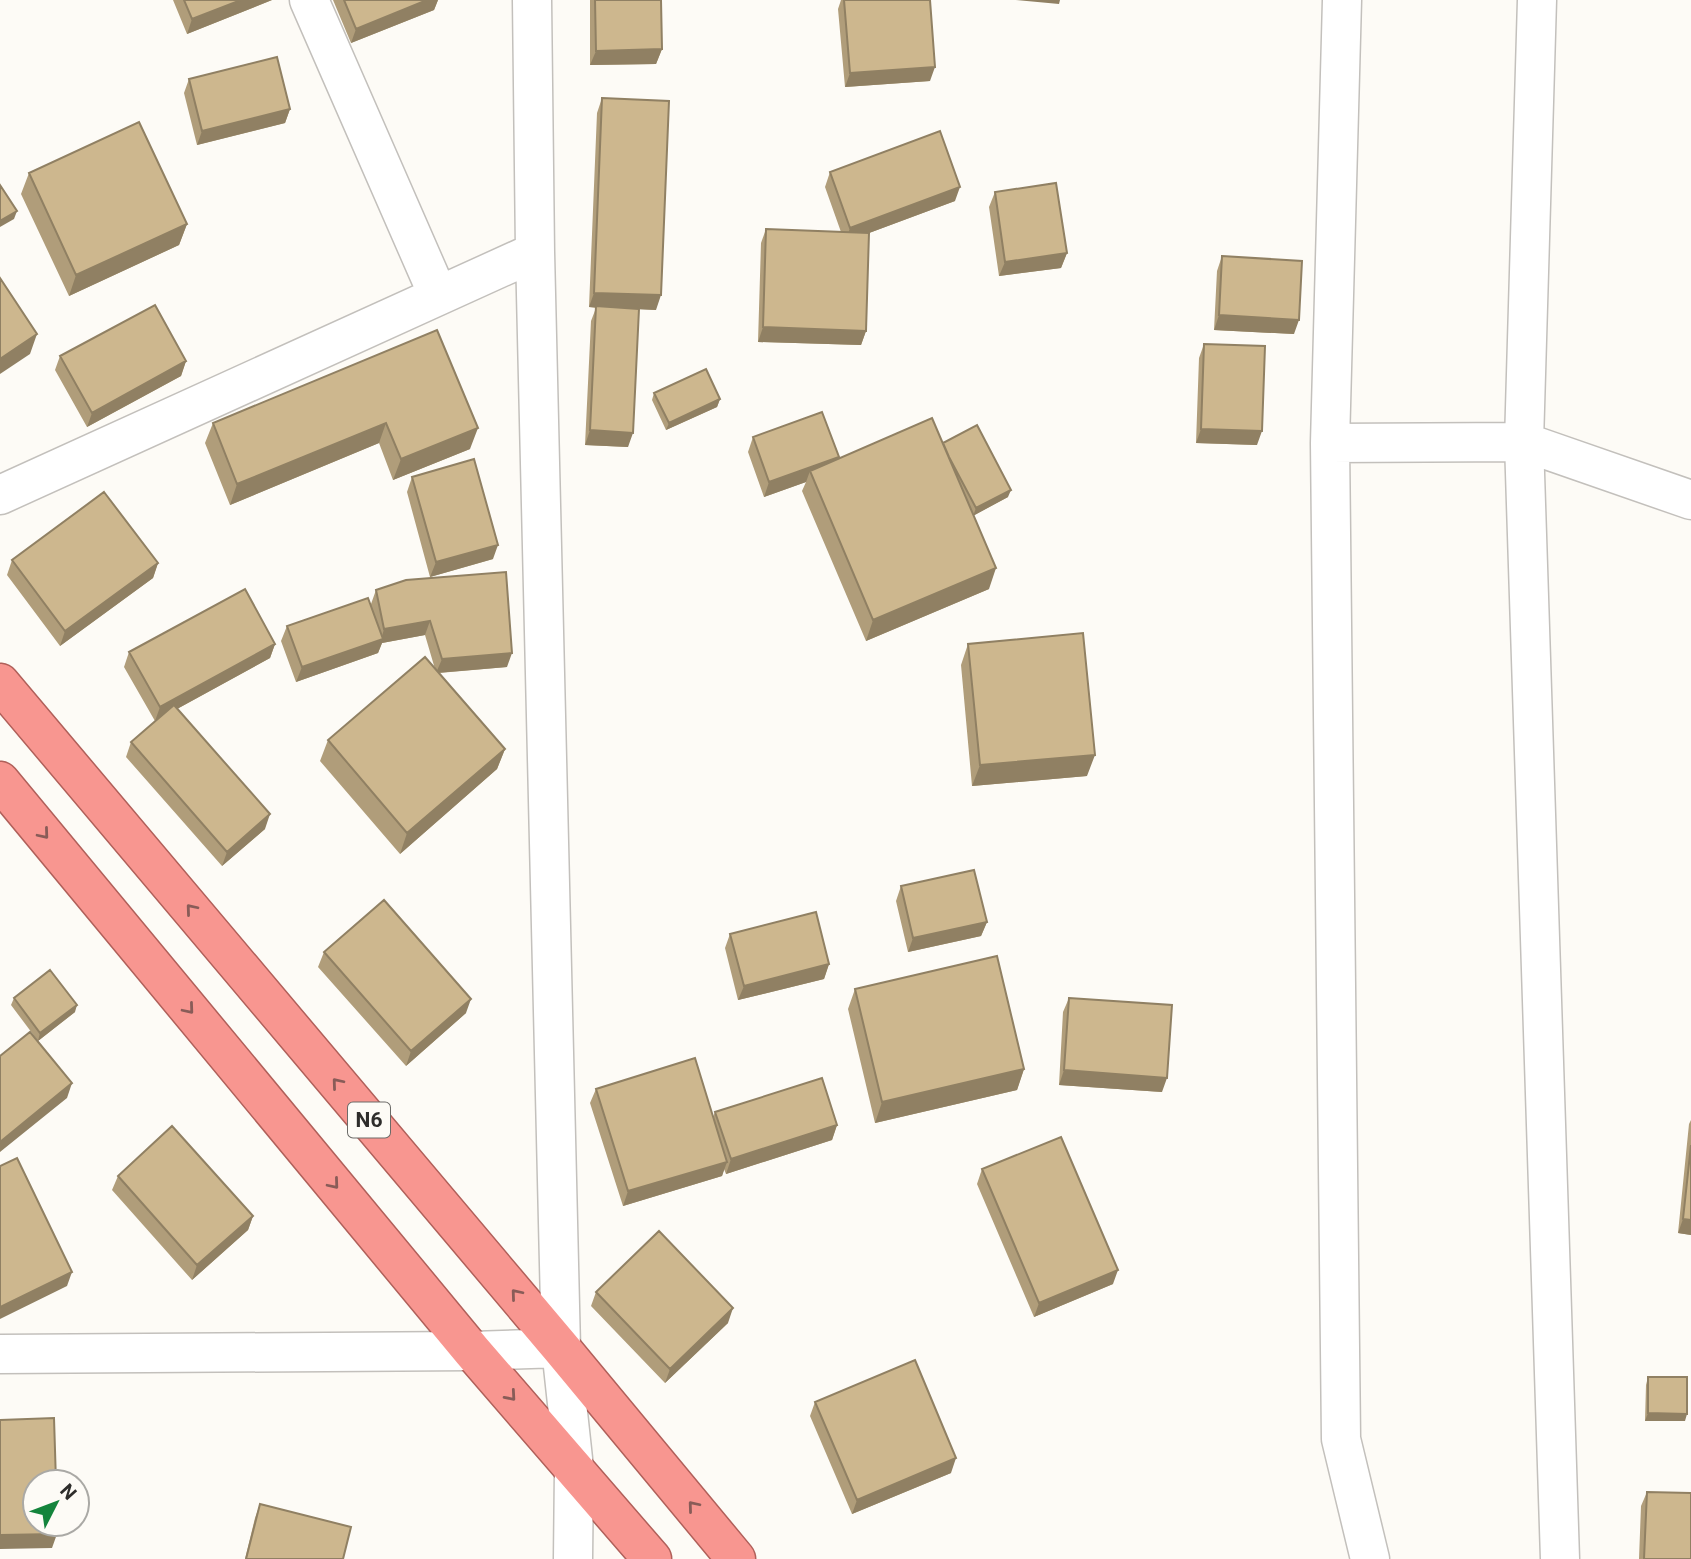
<svg xmlns="http://www.w3.org/2000/svg" width="1691" height="1559" font-family="Roboto,sans-serif">
  <rect width="100%" height="100%" fill="#fdfbf6"/>
  <g fill="none" stroke-linecap="round" stroke-linejoin="round">
    <defs>
      <path id="minor" d="M309,0L438,295
        M532,0L535,252L561,1348L574,1468L573,1559
        M1342,0L1330,443L1341,1439L1370,1559
        M1537,0L1524,442L1560,1559
        M1330,443L1524,442L1691,500
        M0,495L535,252
        M0,1354L472,1351L561,1348"/>
      <path id="trunk" d="M0,683L561,1348L736,1559
        M0,781L472,1351L652,1559"/>
    </defs>
    <use href="#minor" stroke="#c3c0bc" stroke-width="41"/>
    <use href="#trunk" stroke="#b0605a" stroke-width="41"/>
    <use href="#minor" stroke="#fff" stroke-width="38"/>
    <use href="#trunk" stroke="#f89690" stroke-width="38"/>
  </g>
  <path fill="#b09d7a" d="M173,0H272L187,34Z
    M333,0H438L434,10L351,43Z
    M590,0H661L662,49L656,64L590,65Z
    M841,0H930V81L845,87L838,9Z
    M189,79L290,109L285,123L197,145L184,93Z
    M602,98L656,310L639,309L628,447L585,445L591,321L596,308L589,307L597,113Z
    M830,172L955,201L869,233L866,331L861,345L758,342L761,243L766,229L841,232L825,187Z
    M29,173L187,224L179,245L69,296L21,194Z
    M995,192L1067,253L1061,268L999,276L989,207Z
    M1222,256L1294,334L1214,330L1217,271Z
    M437,330L470,449L393,480L379,443L230,505L205,443L213,423Z
    M1204,344L1257,445L1196,443L1199,358Z
    M60,356L186,361L181,376L87,427L55,370Z
    M654,393L720,399L717,407L666,430L652,400Z
    M753,437L838,459L943,443L1008,497L974,515L989,589L866,641L802,491L806,482L764,497L748,452Z
    M412,477L493,559L430,577L407,492Z
    M12,560L158,563L153,578L60,646L7,575Z
    M376,590L507,667L439,673L505,749L497,769L400,854L320,761L328,740L435,669L425,635L382,643L378,653L296,682L281,641L287,626L371,604Z
    M275,644L270,658L177,709L265,829L222,866L126,757L131,742L155,721L124,667L129,652Z
    M968,644L1087,776L972,786L961,665Z
    M901,886L987,922L981,936L908,952L896,901Z
    M730,934L829,964L824,979L738,1000L725,948Z
    M324,952L466,1013L406,1066L318,967Z
    M855,989L1024,1069L1017,1090L875,1123L848,1009Z
    M14,998L75,1012L38,1041L11,1005Z
    M1069,998L1162,1092L1059,1085L1063,1012Z
    M596,1089L713,1117L715,1112L837,1125L832,1140L726,1174L724,1169L722,1176L623,1206L590,1103Z
    M1691,1120V1235L1678,1233L1689,1124Z
    M982,1169L1113,1284L1034,1317L977,1184Z
    M118,1176L253,1216L248,1230L192,1280L112,1190Z
    M596,1292L728,1323L665,1383L591,1306Z
    M1648,1377L1685,1421H1645L1646,1385Z
    M815,1402L951,1473L852,1514L810,1416Z
    M1647,1492L1691,1559H1639L1641,1506Z
    M260,1504L343,1559H245L255,1518Z"/>
  <path fill="#908063" d="M241,0H272L187,34L192,19Z
    M427,0H438L434,10L351,43L356,29Z
    M1016,0H1060L1059,4Z
    M662,49L656,64L590,65L596,51Z
    M935,67L930,81L845,87L850,73Z
    M290,109L285,123L197,145L202,131Z
    M960,187L955,201L845,242L850,228Z
    M17,211L14,219L0,227V221Z
    M187,224L179,245L69,296L76,275Z
    M1067,253L1061,268L999,276L1005,262Z
    M594,293L661,295L656,310L589,307Z
    M1219,315L1299,320L1294,334L1214,330Z
    M763,327L866,331L861,345L758,342Z
    M37,334L30,354L0,374V359Z
    M186,361L181,376L87,427L92,413Z
    M720,399L717,407L666,430L669,423Z
    M386,423L379,443L230,505L237,484Z
    M478,428L470,449L393,480L401,459Z
    M1201,429L1262,431L1257,445L1196,443Z
    M590,430L633,433L628,447L585,445Z
    M839,457L813,479L810,471L806,482L764,497L769,482Z
    M1011,490L1008,497L973,516L976,508Z
    M498,545L493,559L430,577L436,562Z
    M158,563L153,578L60,646L65,631Z
    M996,568L989,589L866,641L873,620Z
    M430,621L425,635L382,643L378,653L296,682L302,667L381,640L384,629Z
    M275,644L270,658L155,721L160,707Z
    M512,653L507,667L436,673L442,659Z
    M505,749L497,769L400,854L407,833Z
    M1095,755L1087,776L972,786L980,765Z
    M270,814L265,829L222,866L227,852Z
    M987,922L981,936L908,952L913,938Z
    M829,964L824,979L738,1000L744,986Z
    M471,999L466,1013L406,1066L411,1051Z
    M77,1005L75,1012L38,1041L40,1033Z
    M1024,1069L1017,1090L875,1123L882,1102Z
    M1064,1070L1167,1078L1162,1092L1059,1085Z
    M72,1083L67,1098L0,1152V1142Z
    M837,1125L832,1140L726,1174L731,1159Z
    M727,1162L722,1176L623,1206L628,1191Z
    M253,1216L248,1230L192,1280L197,1265Z
    M1683,1219L1691,1220V1235L1678,1233Z
    M1118,1270L1113,1284L1034,1317L1039,1303Z
    M72,1272L67,1286L0,1319V1307Z
    M733,1308L728,1323L665,1383L670,1369Z
    M1648,1413L1687,1414L1685,1421H1645Z
    M956,1458L951,1473L852,1514L857,1500Z
    M57,1534L52,1548L0,1549V1535Z"/>
  <path fill="#cdb78e" stroke="#908063" stroke-width="2" d="M184,0H241L192,19Z
    M344,0H427L356,29Z
    M595,0H661L662,49L596,51Z
    M844,0H930L935,67L850,73Z
    M277,57L290,109L202,131L189,79Z
    M602,98L669,101L661,295L594,293Z
    M139,122L187,224L76,275L29,173Z
    M940,131L960,187L850,228L830,172Z
    M1056,183L1067,253L1005,262L995,192Z
    M0,185L17,211L0,221Z
    M766,229L869,233L866,331L763,327Z
    M1222,256L1302,261L1299,320L1219,315Z
    M0,278L37,334L0,359Z
    M155,305L186,361L92,413L60,356Z
    M596,306L639,309L633,433L590,430Z
    M437,330L478,428L401,459L386,423L237,484L213,423Z
    M1204,344L1265,346L1262,431L1201,429Z
    M706,369L720,399L669,423L654,393Z
    M822,412L839,457L769,482L753,437Z
    M932,418L996,568L873,620L810,471Z
    M977,425L1011,490L976,508L949,457L943,443Z
    M474,459L498,545L436,562L412,477Z
    M104,492L158,563L65,631L12,560Z
    M506,572L512,653L442,659L430,621L384,629L376,590L406,580Z
    M245,589L275,644L160,707L129,652Z
    M368,598L383,639L302,667L287,626Z
    M1083,633L1095,755L980,765L968,644Z
    M425,657L505,749L407,833L328,740Z
    M174,705L270,814L227,852L131,742Z
    M974,870L987,922L913,938L901,886Z
    M384,900L471,999L411,1051L324,952Z
    M816,912L829,964L744,986L730,934Z
    M997,956L1024,1069L882,1102L855,989Z
    M50,970L77,1005L40,1033L14,998Z
    M1069,998L1172,1005L1167,1078L1064,1070Z
    M30,1032L72,1083L0,1142V1056Z
    M695,1058L727,1162L628,1191L596,1089Z
    M822,1078L837,1125L731,1159L715,1112Z
    M172,1126L253,1216L197,1265L118,1176Z
    M1061,1137L1118,1270L1039,1303L982,1169Z
    M1691,1145V1220L1683,1219Z
    M17,1158L72,1272L0,1307V1166Z
    M659,1231L733,1308L670,1369L596,1292Z
    M915,1360L956,1458L857,1500L815,1402Z
    M1648,1377H1687V1414L1648,1413Z
    M54,1418L56,1482H35V1524H57V1534L0,1535V1420Z
    M1647,1492L1691,1493V1559H1644Z
    M260,1504L351,1527L343,1559H246Z"/>
  <defs><path id="oneway-chevron" d="M-2-3.5L2.5 0L-2 3.5" fill="none" stroke-width="1.6" stroke-linecap="round" stroke-linejoin="round" transform="scale(1.75)"/></defs>
  <g stroke="#895c58">
    <use href="#oneway-chevron" transform="translate(44 834) rotate(50)"/>
    <use href="#oneway-chevron" transform="translate(191 909) rotate(-130)"/>
    <use href="#oneway-chevron" transform="translate(189 1009) rotate(50)"/>
    <use href="#oneway-chevron" transform="translate(337 1083) rotate(-130)"/>
    <use href="#oneway-chevron" transform="translate(334 1184) rotate(50)"/>
    <use href="#oneway-chevron" transform="translate(516 1294) rotate(-130)"/>
    <use href="#oneway-chevron" transform="translate(511 1396) rotate(49)"/>
    <use href="#oneway-chevron" transform="translate(693 1506) rotate(-130)"/>
  </g>
  <g text-anchor="middle" dominant-baseline="central" stroke-width="5" stroke-linejoin="round" paint-order="stroke">
    <rect fill="#fdfbf6" stroke="#6c6b68" stroke-width="2" x="348" y="1102.5" width="42" height="35" rx="5"/>
    <g font-size="21" font-weight="bold" fill="#2e2d2b">
      <text x="369" y="1120">N6</text>
    </g>
  </g>
  <g transform="translate(56 1503) rotate(48)"><circle r="33" fill="#fdfbf6" stroke="#aaa9a5" stroke-width="2"/>
  <path d="M0-5L12 26L0 18L-12 26Z" fill="#14843c"/>
  <text y="-10" font-size="19" font-weight="bold" text-anchor="middle" fill="#2e2d2b">N</text>
  </g>
</svg>
